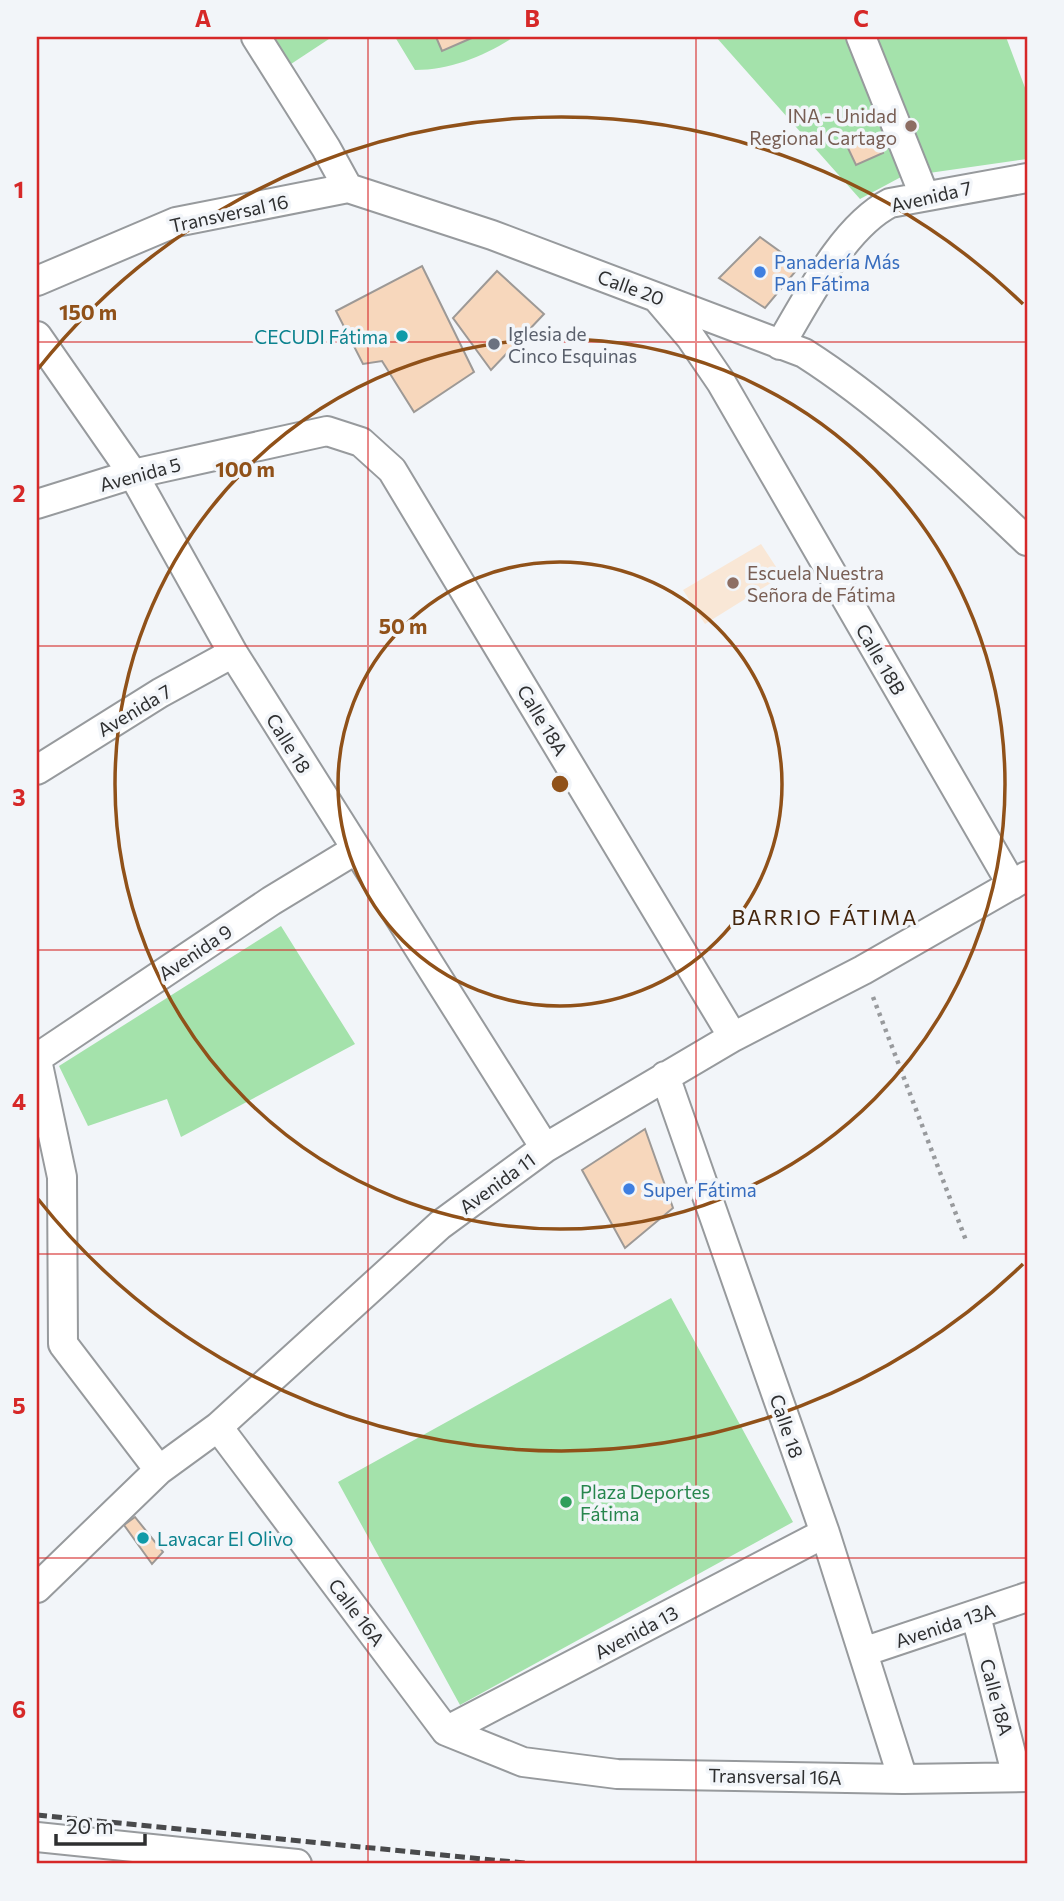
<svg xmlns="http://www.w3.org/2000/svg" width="1064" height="1901" font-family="Commissioner,sans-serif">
  <rect width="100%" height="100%" fill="#f2f5f9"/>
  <path fill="#f9e7d6" d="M761,544L782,576L705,624L683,590Z"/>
  <path fill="#a4e2ab" d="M273,37H332L291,64Z
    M395,37H514C484,56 451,70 415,70Z
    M716,37H1006L1027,93V159L901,177L860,199Z
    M281,926L355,1044L181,1137L167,1099L88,1126L59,1066Z
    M671,1298L793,1522L460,1705L338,1482Z"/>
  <path fill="#f7d7bc" stroke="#9d9996" stroke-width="2" d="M436,37H474L442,51Z
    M875,134L883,153L856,165L847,146Z
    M760,237L800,266L765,308L719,278Z
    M422,266L474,372L414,412L382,361L363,364L336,311Z
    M497,271L544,314L491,370L453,318Z
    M645,1129L673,1208L625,1248L582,1170Z
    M135,1517L163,1552L152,1564L124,1525Z"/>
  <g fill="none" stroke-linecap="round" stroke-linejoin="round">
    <defs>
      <path id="minor" d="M256,37L326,148L348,188L492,235L804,353C887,406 956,474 1027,541
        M861,37L924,195
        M37,281L176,222L348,188
        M657,298L691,338L721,382L1012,885
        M37,336L133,474L233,653L545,1148
        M780,345C807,300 843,227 890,203L1027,178
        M37,504L133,474L327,431L361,442L392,470L733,1037
        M37,770L160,693L233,653
        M37,1058L271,901L355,850
        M37,1060L62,1177L63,1344L159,1470
        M665,1076L825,1533L903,1779
        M218,1427L446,1731L523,1762L617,1774L903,1779L1027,1777
        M37,1588L159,1470L218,1427L440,1225L545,1148L733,1037L863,970L1027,876
        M976,1616L1017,1777
        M863,1652L1027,1597
        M446,1731L825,1533
        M37,1837L297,1864"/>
    </defs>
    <use href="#minor" stroke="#979a9d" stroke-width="32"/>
    <path stroke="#989a9d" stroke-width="4.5" stroke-dasharray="3.5 5" stroke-linecap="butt" d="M873,997L967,1243"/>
    <use href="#minor" stroke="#fff" stroke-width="28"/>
    <path stroke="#494a4c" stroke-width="5" stroke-dasharray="10 5" stroke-linecap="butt" d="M37,1815L534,1864"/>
  </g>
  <path fill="none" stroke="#d62828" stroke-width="2" stroke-opacity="0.55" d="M368,37V1864M696,37V1864M37,342H1027M37,646H1027M37,950H1027M37,1254H1027M37,1558H1027"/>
  <g fill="none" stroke="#905119" stroke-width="3.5">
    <circle cx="560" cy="784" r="222"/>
    <circle cx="560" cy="784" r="445"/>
    <path d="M1023 1264A667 667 0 0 1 38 1199M38 369A667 667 0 0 1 1023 304"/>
  </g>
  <g fill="#8d6e63" stroke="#f2f5f9" stroke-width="2.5">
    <circle cx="911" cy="126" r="7"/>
    <circle cx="733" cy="583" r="7"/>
  </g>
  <g fill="#3f7fe0" stroke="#f2f5f9" stroke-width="2.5">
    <circle cx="760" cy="272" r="7"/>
    <circle cx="629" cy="1189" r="7"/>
  </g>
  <g fill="#0f9aa8" stroke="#f2f5f9" stroke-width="2.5">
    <circle cx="402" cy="336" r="7"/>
    <circle cx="143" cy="1538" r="7"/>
  </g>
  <circle fill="#6b7280" stroke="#f2f5f9" stroke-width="2.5" cx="494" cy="344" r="7"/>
  <circle fill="#2e9e5b" stroke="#f2f5f9" stroke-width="2.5" cx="566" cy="1502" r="7"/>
  <g text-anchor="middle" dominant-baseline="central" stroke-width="7" stroke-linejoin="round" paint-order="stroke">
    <g font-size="19" fill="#785e54" stroke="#f2f5f9" text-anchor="end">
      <text x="897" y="115">INA - Unidad<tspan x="897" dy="22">Regional Cartago</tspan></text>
      <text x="747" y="572" text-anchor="start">Escuela Nuestra<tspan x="747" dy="22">Señora de Fátima</tspan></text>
    </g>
    <g font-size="19" fill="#2e2f30" stroke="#f2f5f9">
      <text transform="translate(931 196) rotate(-13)">Avenida 7</text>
      <text transform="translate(229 213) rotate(-12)">Transversal 16</text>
      <text transform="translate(631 287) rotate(20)">Calle 20</text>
      <text transform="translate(140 474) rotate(-15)">Avenida 5</text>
      <text transform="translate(881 659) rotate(60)">Calle 18B</text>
      <text transform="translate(134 710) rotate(-31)">Avenida 7</text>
      <text transform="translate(543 720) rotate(59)">Calle 18A</text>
      <text transform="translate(289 743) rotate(58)">Calle 18</text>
      <text transform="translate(195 952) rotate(-34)">Avenida 9</text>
      <text transform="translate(497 1183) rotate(-36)">Avenida 11</text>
      <text transform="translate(787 1426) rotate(71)">Calle 18</text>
      <text transform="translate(357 1612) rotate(53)">Calle 16A</text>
      <text transform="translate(945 1625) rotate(-18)">Avenida 13A</text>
      <text transform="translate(636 1632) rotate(-28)">Avenida 13</text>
      <text transform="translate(997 1697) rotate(75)">Calle 18A</text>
      <text transform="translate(775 1776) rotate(1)">Transversal 16A</text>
    </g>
    <g font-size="19" fill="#366cbe" stroke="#f2f5f9" text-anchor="start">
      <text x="774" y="261">Panadería Más<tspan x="774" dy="22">Pan Fátima</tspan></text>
      <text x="643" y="1189">Super Fátima</text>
    </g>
    <g font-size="19" fill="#5b616d" stroke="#f2f5f9" text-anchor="start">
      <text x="508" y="333">Iglesia de<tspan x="508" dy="22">Cinco Esquinas</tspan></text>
    </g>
    <g font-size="19" fill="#0d838f" stroke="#f2f5f9" text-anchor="end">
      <text x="388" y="336">CECUDI Fátima</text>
      <text x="157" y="1538" text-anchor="start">Lavacar El Olivo</text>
    </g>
    <g font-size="19" fill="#27864d" stroke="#f2f5f9" text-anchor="start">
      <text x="580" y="1491">Plaza Deportes<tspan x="580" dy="22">Fátima</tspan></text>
    </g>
    <g font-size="21" letter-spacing="2" fill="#44250c" stroke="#f2f5f9">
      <text x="825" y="916">BARRIO FÁTIMA</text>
    </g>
  </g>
  <circle cx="560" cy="784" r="10" fill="#905119" stroke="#f2f5f9" stroke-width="3.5"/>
  <g font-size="21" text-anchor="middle" font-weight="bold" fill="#905119" stroke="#f2f5f9" stroke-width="7" stroke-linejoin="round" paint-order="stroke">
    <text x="88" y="320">150 m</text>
    <text x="245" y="477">100 m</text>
    <text x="403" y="634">50 m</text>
  </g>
  <rect width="1064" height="1901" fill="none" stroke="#f2f5f9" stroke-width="77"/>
  <path d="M56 1834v10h89v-10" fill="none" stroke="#2e2f30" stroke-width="3.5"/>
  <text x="66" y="1834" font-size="21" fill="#2e2f30" stroke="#f2f5f9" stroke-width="5" paint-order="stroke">20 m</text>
  <rect x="38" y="38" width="988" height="1824" fill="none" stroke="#d62828" stroke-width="2.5"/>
  <g font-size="23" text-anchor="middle" font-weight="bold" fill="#d62828">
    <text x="203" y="27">A</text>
    <text x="532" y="27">B</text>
    <text x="861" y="27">C</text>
    <text x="19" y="198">1</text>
    <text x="19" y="502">2</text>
    <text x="19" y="806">3</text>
    <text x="19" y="1110">4</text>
    <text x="19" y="1414">5</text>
    <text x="19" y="1718">6</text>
  </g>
</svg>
